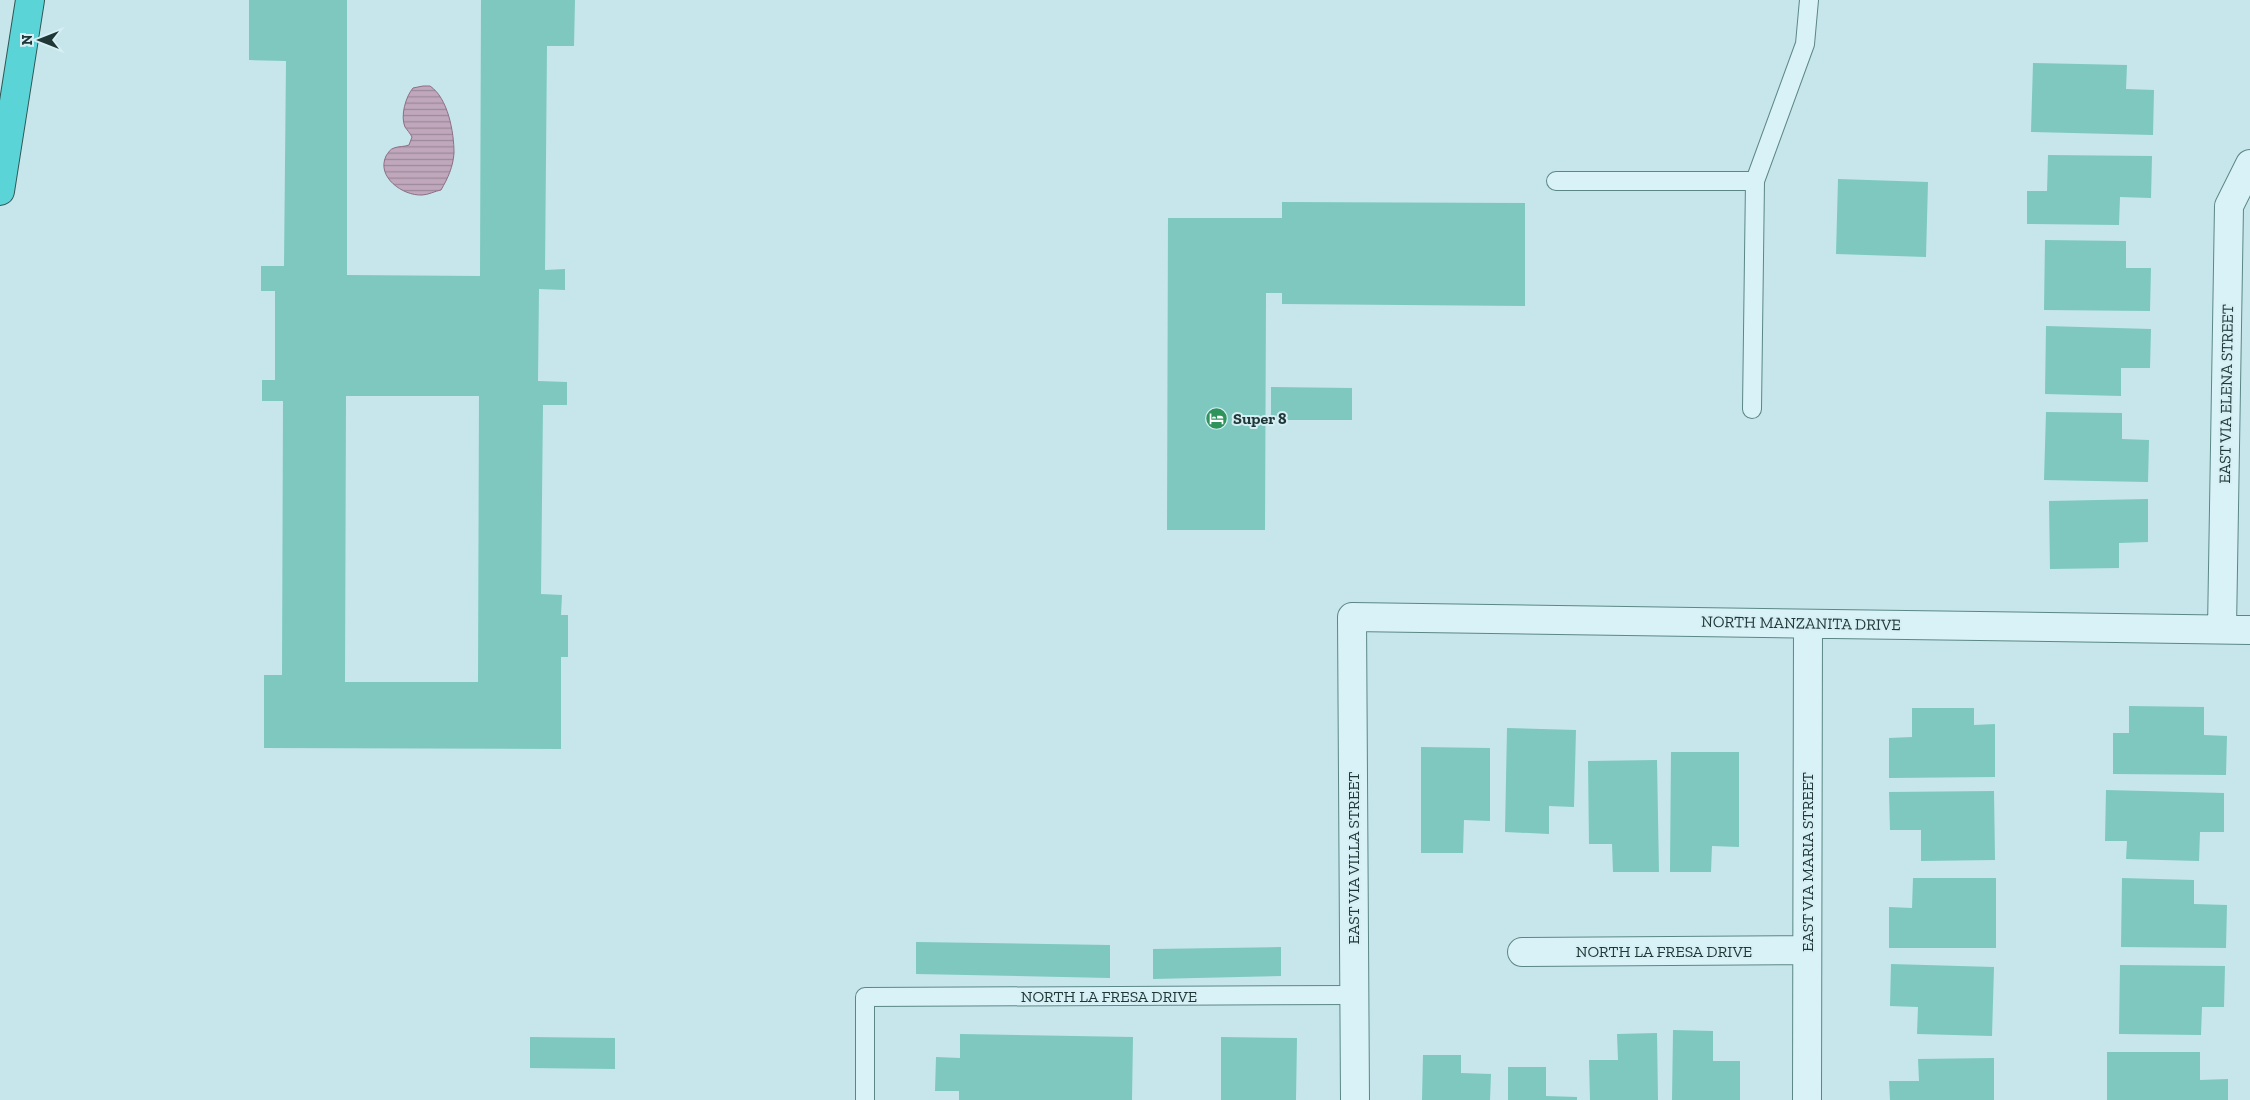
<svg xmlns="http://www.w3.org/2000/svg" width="2250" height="1100" font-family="'Zilla Slab',serif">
  <defs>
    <pattern id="water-rules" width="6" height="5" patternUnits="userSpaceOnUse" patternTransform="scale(1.25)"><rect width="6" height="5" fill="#c0a7bc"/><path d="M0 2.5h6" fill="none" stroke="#9b899a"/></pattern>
  </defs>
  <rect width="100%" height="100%" fill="#c6e6ec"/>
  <path fill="url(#water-rules)" stroke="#8e6e87" d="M423,86H430C448,98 454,132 454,153C453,167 448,178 441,190C435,191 428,195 422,195C403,196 376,177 386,156C388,153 390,149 394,148C399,146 404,147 409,145L412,137C410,133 407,130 405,127C400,116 406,96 413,88Z"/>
  <path fill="#7ec8bf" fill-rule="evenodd" d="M249,0H347V275L480,276L481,0H575L574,46H547L545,270L565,269V290L539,289L538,381L567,382V405H543L541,594L562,595L561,615H568V657H561V749L264,748V675H282L283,401H262V380H275V291H261V266H284L286,61L249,60ZM346,396H479L478,682H345Z
    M2033,63L2127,65L2126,89L2154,90L2153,135L2031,132Z
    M2048,155L2152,156L2151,198L2120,197L2119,225L2027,224V191H2047Z
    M1838,179L1928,182L1926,257L1836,254Z
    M1282,202L1525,203V306L1282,304V293H1266L1265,530H1167L1168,218H1282Z
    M2045,240L2126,241V268H2151L2150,311L2044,310Z
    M2046,326L2151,329L2150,368H2121V396L2045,394Z
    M1271,387L1352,388V420H1271Z
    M2046,412L2122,413V439L2149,440L2148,482L2044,480Z
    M2148,499V542L2119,543V568L2050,569L2049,501Z
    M2129,706L2204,707V735L2227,736L2226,775L2113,774V733H2129Z
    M1912,708H1974V725L1995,724V777L1889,778V738L1912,737Z
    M1507,728L1576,730L1574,807L1549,806V834L1505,832Z
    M1421,747L1490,748V821L1464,820L1463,853H1421Z
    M1671,752H1739V847L1712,846L1711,872H1670Z
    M1657,760L1659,872H1613L1612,844H1589L1588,761Z
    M2106,790L2224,793V832H2200L2199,861L2126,859L2127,841H2105Z
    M1994,791L1995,860L1921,861V830H1890L1889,792Z
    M1913,878H1996V948H1889V907L1912,908Z
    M2122,878L2194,880V904L2227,905L2226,948L2121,947Z
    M916,942L1110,945V978L916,974Z
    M1281,947V976L1153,979V949Z
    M1891,964L1994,967L1992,1036L1917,1034L1918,1007L1890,1006Z
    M2120,965L2225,966L2224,1007H2202L2201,1035L2119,1034Z
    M1673,1030L1713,1031V1061H1740V1100H1672Z
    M1657,1033L1658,1100H1590L1589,1060H1618L1617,1034Z
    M960,1034L1133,1037L1132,1100H959V1091H935L936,1057L960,1058Z
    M530,1037L615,1038V1069L530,1068Z
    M1221,1037L1297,1038L1296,1100H1221Z
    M2107,1052H2200V1080L2228,1079V1100H2107Z
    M1423,1055H1461V1073L1491,1074L1490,1100H1422Z
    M1994,1058V1100H1890L1889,1081H1919L1918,1059Z
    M1508,1067H1546V1096L1577,1097V1100H1508Z"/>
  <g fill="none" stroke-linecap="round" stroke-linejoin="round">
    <defs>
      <path id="service" d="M1556,181H1755L1805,44L1809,0
        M1752,409L1755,181
        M865,1100V997L1354,995"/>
      <path id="minor" d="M2222,629L2229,206L2250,164
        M1522,952L1806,950
        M1355,1100L1352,617L2250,630
        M1807,1100L1808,624"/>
      <path id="motorway" d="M0,191L30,0"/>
    </defs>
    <use href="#service" stroke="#5c8786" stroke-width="20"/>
    <use href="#minor" stroke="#5c8786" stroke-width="30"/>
    <use href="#motorway" stroke="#305552" stroke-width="30"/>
    <use href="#service" stroke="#d9f2f7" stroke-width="18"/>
    <use href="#minor" stroke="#d9f2f7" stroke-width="28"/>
    <use href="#motorway" stroke="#5bd4d7" stroke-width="28"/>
  </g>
  <defs>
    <symbol id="hotel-disc" viewBox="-11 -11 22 22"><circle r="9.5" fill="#2f935c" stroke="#d5eff4"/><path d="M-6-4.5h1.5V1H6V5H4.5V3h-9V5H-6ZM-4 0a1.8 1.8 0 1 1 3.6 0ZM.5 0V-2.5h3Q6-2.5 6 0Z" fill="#fff"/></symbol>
  </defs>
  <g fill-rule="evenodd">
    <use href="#hotel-disc" x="1204" y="406" width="25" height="25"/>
  </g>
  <g text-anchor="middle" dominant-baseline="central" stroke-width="4" stroke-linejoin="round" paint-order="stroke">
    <g font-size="16" fill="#1f3736" stroke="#d5eff4">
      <text transform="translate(2226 394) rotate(-89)">EAST VIA ELENA STREET</text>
      <text transform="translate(1801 623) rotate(1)">NORTH MANZANITA DRIVE</text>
      <text transform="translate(1353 858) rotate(-90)">EAST VIA VILLA STREET</text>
      <text transform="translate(1807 862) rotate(-90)">EAST VIA MARIA STREET</text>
      <text x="1664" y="951">NORTH LA FRESA DRIVE</text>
      <text x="1109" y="996">NORTH LA FRESA DRIVE</text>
    </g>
    <g font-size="16" font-weight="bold" fill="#1f3736" stroke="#d5eff4" text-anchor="start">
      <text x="1233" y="418">Super 8</text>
    </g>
  </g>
  <g transform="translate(40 40) rotate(270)" stroke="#d5eff4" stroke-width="4" paint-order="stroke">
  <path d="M0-4L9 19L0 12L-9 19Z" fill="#1f3736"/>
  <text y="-8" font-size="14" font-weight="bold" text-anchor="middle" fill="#1f3736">N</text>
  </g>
</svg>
